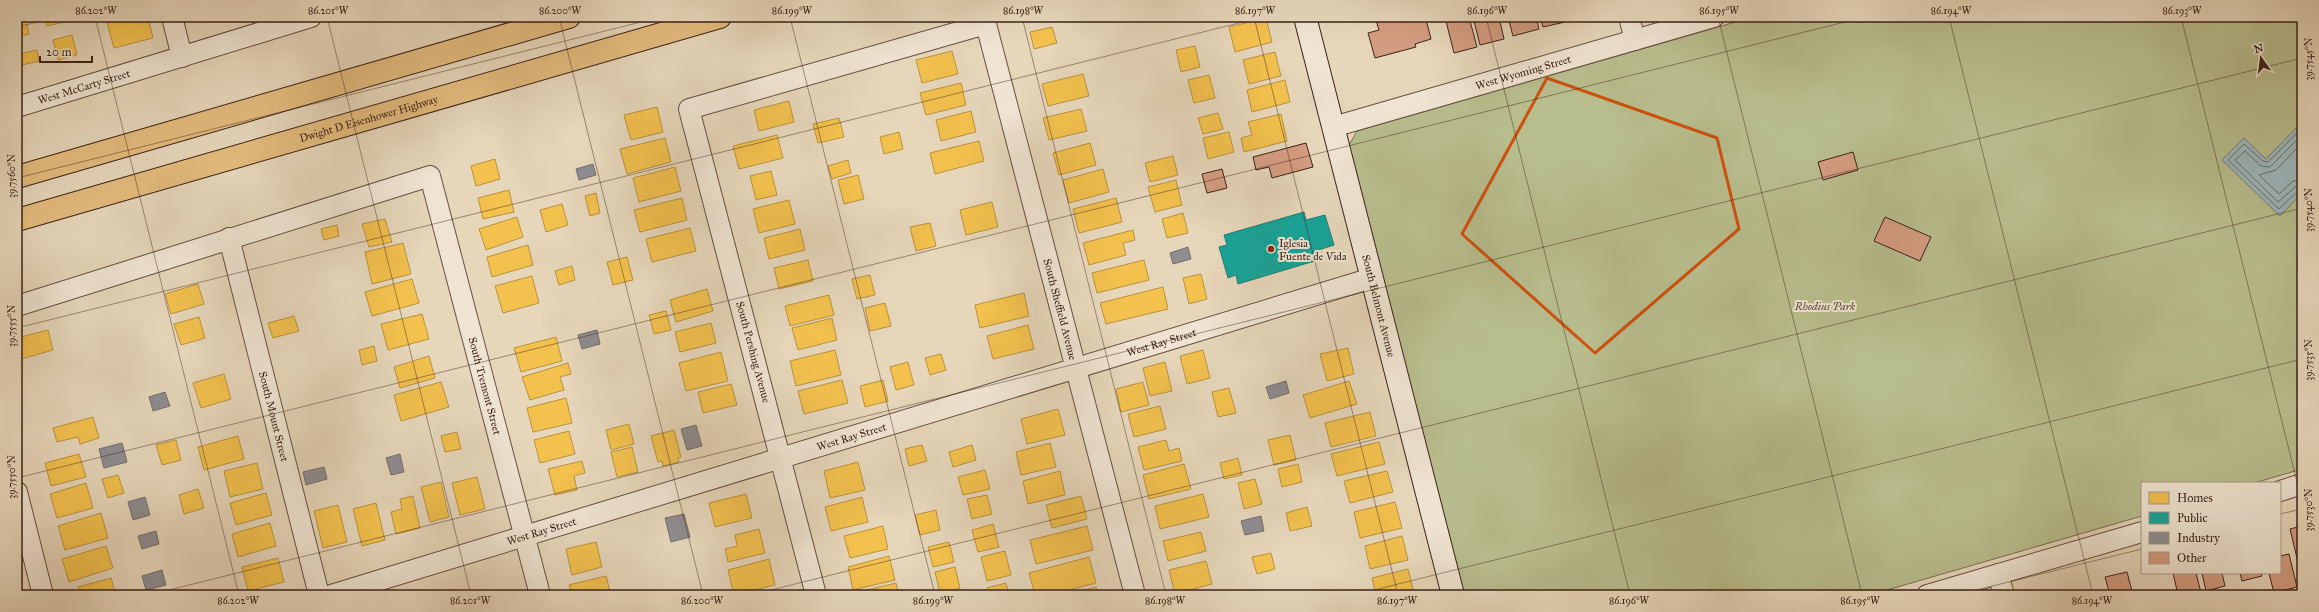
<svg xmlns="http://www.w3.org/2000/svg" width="2319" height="612" font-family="'IM FELL Great Primer',serif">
  <rect width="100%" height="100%" fill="#e6d6ba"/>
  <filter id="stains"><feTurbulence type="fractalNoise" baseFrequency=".005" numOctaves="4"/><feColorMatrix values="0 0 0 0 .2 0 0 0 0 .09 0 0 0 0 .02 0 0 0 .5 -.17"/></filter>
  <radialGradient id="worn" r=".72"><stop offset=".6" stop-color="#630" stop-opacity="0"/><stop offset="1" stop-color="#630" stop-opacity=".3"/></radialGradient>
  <path fill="#b8bd8d" stroke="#7a6f52" d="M1753,17H2302V469L2254,483H2142V516L1870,595H1463L1348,147L1357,131Z"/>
  <path fill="#9bb6ba" stroke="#757a79" d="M2302,122V193L2280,216L2222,160L2244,138L2266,159Z"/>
  <path fill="#f2c14e" stroke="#bb913e" d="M17,17H25L29,34L17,37Z
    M45,17H63L65,22L47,26Z
    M131,17H148L153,38L114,48L107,23Z
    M1166,17H1181L1167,21Z
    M1266,18L1272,42L1235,52L1229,27Z
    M1052,27L1057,43L1034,49L1030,32Z
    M72,35L77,55L58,60L53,40Z
    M1195,46L1200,67L1181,72L1176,50Z
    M37,50L39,61L22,65L19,54Z
    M952,51L958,74L922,83L916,60Z
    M1275,52L1281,76L1249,84L1243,60Z
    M1083,74L1089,96L1048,106L1042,84Z
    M1209,75L1215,98L1194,103L1188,80Z
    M1285,80L1290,102L1252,112L1247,90Z
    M961,83L966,105L926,115L920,93Z
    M789,101L794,122L759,131L754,110Z
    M657,107L663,132L631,140L624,115Z
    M1081,109L1087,131L1049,140L1043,118Z
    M971,111L976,132L941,141L936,120Z
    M1218,113L1223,129L1203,134L1198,118Z
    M1281,114L1287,141L1244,152L1241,138L1252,135L1248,122Z
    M839,118L844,137L818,143L813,124Z
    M899,132L903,149L884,154L880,137Z
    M1229,132L1234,152L1208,159L1203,138Z
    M777,135L783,158L739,169L733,146Z
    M665,138L671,162L627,174L620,149Z
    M979,141L984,161L935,174L930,153Z
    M1090,143L1096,165L1059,175L1053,153Z
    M1173,156L1178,175L1150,182L1145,163Z
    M495,159L500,179L476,186L471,166Z
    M848,160L851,173L832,179L828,166Z
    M675,167L681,191L639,202L633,178Z
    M1103,169L1109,192L1069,203L1063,180Z
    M771,171L777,195L756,200L750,176Z
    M858,175L864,199L844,204L838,180Z
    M1176,180L1182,205L1155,212L1148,187Z
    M509,190L514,212L483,219L478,198Z
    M596,193L600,213L590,216L585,196Z
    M682,198L687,220L640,232L634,210Z
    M1116,198L1122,222L1079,233L1073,209Z
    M789,200L795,224L759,233L753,209Z
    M992,202L998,227L966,235L960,210Z
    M562,204L568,225L546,232L540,210Z
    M1183,213L1188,233L1167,238L1162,219Z
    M517,217L523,237L486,250L479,229Z
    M385,219L392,242L369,247L362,224Z
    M930,223L936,246L916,251L910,227Z
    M337,225L339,236L324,240L321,229Z
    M690,228L696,251L652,262L646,239Z
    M800,229L805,250L769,259L764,238Z
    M1133,230L1135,240L1123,243L1126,255L1089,265L1083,243Z
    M403,243L411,274L372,284L365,252Z
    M528,245L533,265L492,277L487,257Z
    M627,257L633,280L613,285L607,262Z
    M808,260L813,281L779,289L774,268Z
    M1144,260L1149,280L1097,293L1092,273Z
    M572,266L575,280L559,285L555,271Z
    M1201,274L1207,299L1189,304L1183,278Z
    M870,275L875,295L857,299L852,279Z
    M532,276L539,303L503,313L495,286Z
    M412,279L419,303L372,316L365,292Z
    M198,284L204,304L171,314L165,294Z
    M1163,287L1168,309L1106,324L1100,303Z
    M707,289L713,311L676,322L670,300Z
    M1024,293L1029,316L980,328L975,305Z
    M829,295L834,315L790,326L785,306Z
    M885,303L891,326L870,331L865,308Z
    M666,311L671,330L654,334L649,315Z
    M422,314L429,339L388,350L381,324Z
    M294,316L299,331L273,338L268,323Z
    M199,317L205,338L181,345L174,324Z
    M832,318L837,340L798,350L792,328Z
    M711,323L716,343L680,352L675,332Z
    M1028,325L1034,349L993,359L987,336Z
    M48,330L53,350L18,360L17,338Z
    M556,337L562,361L521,372L514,348Z
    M374,346L377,361L362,365L359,350Z
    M1348,348L1354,374L1327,381L1320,354Z
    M835,350L841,375L796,386L790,361Z
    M1203,350L1210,378L1187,384L1180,356Z
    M721,352L728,381L686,391L679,363Z
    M941,354L946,370L930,375L925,358Z
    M429,356L435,378L400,388L394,367Z
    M908,362L914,385L896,390L890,367Z
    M1165,362L1172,391L1150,396L1143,368Z
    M568,363L571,374L560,377L564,390L530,400L522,377Z
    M224,374L231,399L201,408L193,383Z
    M842,380L848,403L804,414L798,391Z
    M883,380L888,401L865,407L860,386Z
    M1349,381L1357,404L1310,418L1303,395Z
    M441,382L449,407L401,421L394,395Z
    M1143,382L1149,405L1121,412L1116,389Z
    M731,384L737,405L703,413L698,392Z
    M1229,388L1236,413L1218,417L1212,392Z
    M566,398L572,423L533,432L527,408Z
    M1160,406L1166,429L1134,437L1128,414Z
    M1058,409L1065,435L1027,444L1021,419Z
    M1370,412L1376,436L1331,447L1325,423Z
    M93,417L99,438L80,444L78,437L57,442L53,428Z
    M629,424L634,444L611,450L606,430Z
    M674,430L681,457L678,458L679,462L663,466L662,461L658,462L651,436Z
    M569,431L575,454L540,463L534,440Z
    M457,432L461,449L445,452L441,436Z
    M1290,435L1296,460L1274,465L1268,440Z
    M238,436L244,459L204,470L198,447Z
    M176,440L181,460L162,465L156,445Z
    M1166,440L1169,451L1179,448L1182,461L1144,470L1138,447Z
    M1379,442L1385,464L1337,476L1331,454Z
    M1050,443L1056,467L1021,475L1016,452Z
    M922,445L927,461L909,466L905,449Z
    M972,445L976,460L953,467L949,452Z
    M632,447L638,472L617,477L611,452Z
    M79,454L86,477L51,486L45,463Z
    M1238,458L1242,475L1224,479L1220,463Z
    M582,461L585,473L574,476L577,490L555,495L548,469Z
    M858,462L865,490L830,498L824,471Z
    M257,463L263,489L230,497L224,471Z
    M1184,464L1191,489L1149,499L1143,475Z
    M1298,464L1302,482L1282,487L1278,469Z
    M985,470L990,489L963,495L958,477Z
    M1060,471L1065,495L1028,504L1023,481Z
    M1387,471L1393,492L1350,503L1344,481Z
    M118,475L124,493L108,498L102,479Z
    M477,477L485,509L460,515L452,483Z
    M1255,479L1262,504L1244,509L1238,483Z
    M441,482L449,517L430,522L421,487Z
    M86,483L93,508L57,518L50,494Z
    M198,489L204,508L184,514L179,495Z
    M266,493L272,515L236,525L230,503Z
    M746,494L752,518L715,527L709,503Z
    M1203,494L1209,517L1160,529L1155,506Z
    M987,495L992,514L972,519L967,499Z
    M413,496L420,528L396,534L391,512L402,509L400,499Z
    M1081,496L1087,519L1052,528L1046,505Z
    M862,497L868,522L831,531L825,507Z
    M1395,502L1402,528L1360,538L1354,512Z
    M376,503L385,540L362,546L353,509Z
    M338,505L347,542L323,548L314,511Z
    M1307,507L1312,526L1290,531L1286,513Z
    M936,510L940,530L920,535L915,515Z
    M101,513L108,538L65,550L58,526Z
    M270,523L276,546L238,557L232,534Z
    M993,524L999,547L978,552L972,530Z
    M883,526L888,549L850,558L844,536Z
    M1087,526L1093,550L1036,564L1030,540Z
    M759,529L765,553L728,562L725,549L737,546L735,535Z
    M1201,532L1206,551L1168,561L1163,541Z
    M1402,536L1408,560L1370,569L1365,546Z
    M596,542L602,567L572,575L566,549Z
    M949,542L954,562L933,567L928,547Z
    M106,546L113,568L69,582L62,559Z
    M1005,551L1011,575L987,581L981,557Z
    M1271,553L1275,569L1257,574L1252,557Z
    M889,556L895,580L853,590L848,567Z
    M1089,557L1096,583L1049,595H1035L1029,573Z
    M278,558L284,582L248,591L242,567Z
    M769,559L775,585L734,595L728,570Z
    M1206,561L1212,584L1175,594L1169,570Z
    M955,567L960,588L940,593L935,572Z
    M1408,569L1414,593L1376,595L1372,578Z
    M606,576L611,595H572L569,585Z
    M111,578L116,595H80L78,587Z
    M896,583L899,595H850V594Z
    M1006,583L1009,595H988L987,588Z
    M1096,587L1098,595H1066Z
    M667,591L668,595H650Z"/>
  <path fill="#17a398" stroke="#227c72" d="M1304,212L1306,220L1325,215L1334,245L1315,251L1318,260L1238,284L1236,275L1228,278L1219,247L1227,245L1224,235Z"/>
  <path fill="#8d8d92" stroke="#746d6d" d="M593,164L596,175L579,180L576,169Z
    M1188,247L1191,259L1173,264L1170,253Z
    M597,330L600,344L582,349L578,335Z
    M1286,381L1289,393L1270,399L1266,387Z
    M165,392L170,406L153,411L149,397Z
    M696,425L702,446L687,450L681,429Z
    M122,443L127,462L104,468L99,449Z
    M400,454L404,472L391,475L386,458Z
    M324,467L327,479L306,485L303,472Z
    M145,497L150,515L133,520L128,502Z
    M684,514L690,537L671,542L665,518Z
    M1261,516L1264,531L1245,535L1241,521Z
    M156,531L159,544L142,549L138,536Z
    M162,570L166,585L146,590L142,576Z"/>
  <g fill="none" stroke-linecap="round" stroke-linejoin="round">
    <path stroke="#6b6c69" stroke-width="1" d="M2302,128L2268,162L2263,161L2244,144L2228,160L2279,209L2298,191L2302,190
      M2302,135L2270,167L2261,166L2245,151L2235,160L2278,202L2295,187L2302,185
      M2302,143L2276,170L2259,175L2279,194L2293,181L2302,179"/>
  </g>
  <path fill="#d49c80" stroke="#3b2118" d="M1375,17H1415L1417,21L1426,19L1431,39L1415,44L1416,47L1375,58L1368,33L1379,30Z
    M1445,17H1469L1477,47L1454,53Z
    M1473,17H1499L1504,39L1480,45Z
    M1508,17H1536L1539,29L1513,36Z
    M1540,17H1563L1565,22L1543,27Z
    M1306,143L1313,167L1272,178L1269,167L1256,170L1253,157Z
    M1853,152L1858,170L1823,180L1818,162Z
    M1222,169L1227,188L1207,193L1202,174Z
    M1885,217L1931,237L1920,261L1874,241Z
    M2302,526V575H2301L2290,529Z
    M2289,554L2297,587L2274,593L2269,573H2280V556Z
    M2127,572L2133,595H2110L2105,577Z
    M2173,573H2196L2201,593L2178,595Z
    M2202,573H2222L2225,586L2206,591Z
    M2240,573H2261L2262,576L2242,581Z"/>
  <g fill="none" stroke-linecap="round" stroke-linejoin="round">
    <defs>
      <g id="street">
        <path d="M172,17L182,57"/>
        <path d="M1629,17L1635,40"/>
        <path id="s1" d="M17,107L311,17"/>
        <path id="s2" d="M1333,127L1714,17"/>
        <path id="s3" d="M229,238L319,595"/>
        <path id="s4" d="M17,306L430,176L540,595"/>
        <path d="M2280,491L2302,484"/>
        <path d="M17,492L43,595"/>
        <path d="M1998,574L2004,595"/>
        <path id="s5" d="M331,595L1372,278"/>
        <path id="s6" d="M816,595L689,109L986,24L1135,595"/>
        <path d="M1927,595L2142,532"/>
      </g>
      <g id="secondary">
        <path id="s7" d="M1305,17L1453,595"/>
      </g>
      <g id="highway">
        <path d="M17,177L569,17"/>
        <path id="s8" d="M17,220L720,17"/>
      </g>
    </defs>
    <use href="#street" stroke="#664e40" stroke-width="22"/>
    <use href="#secondary" stroke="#3b2118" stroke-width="24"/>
    <use href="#highway" stroke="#3b2118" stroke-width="24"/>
    <use href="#street" stroke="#efe4d2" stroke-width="20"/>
    <use href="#secondary" stroke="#efe4d2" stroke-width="22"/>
    <use href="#highway" stroke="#e3bb7d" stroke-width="22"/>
  </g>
  <path fill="none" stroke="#ce510e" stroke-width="3" stroke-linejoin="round" d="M1547,78L1717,138L1739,229L1595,353L1462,234Z"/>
  <path fill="none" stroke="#3b2118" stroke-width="1" stroke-opacity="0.45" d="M95,17L239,595M327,17L471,595M559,17L703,595M790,17L935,595M1022,17L1166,595M1254,17L1398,595M1486,17L1630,595M1718,17L1862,595M1949,17L2093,595M2181,17L2302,502M17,27L59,17M17,178L661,17M17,328L1263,17M17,478L1865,17M2280,514L2302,509M149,595L2302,58M751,595L2302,208M1354,595L2302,359M1956,595L2142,549"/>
  <circle fill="#8f2418" stroke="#efe4d2" stroke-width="1.5" cx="1271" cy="249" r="4"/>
  <g text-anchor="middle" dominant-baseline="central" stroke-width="4" stroke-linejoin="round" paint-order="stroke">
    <g font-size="11" fill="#3b2118" stroke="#efe4d2">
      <text stroke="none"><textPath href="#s2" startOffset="198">West Wyoming Street</textPath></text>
      <text stroke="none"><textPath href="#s1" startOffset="70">West McCarty Street</textPath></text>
      <text stroke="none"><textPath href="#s8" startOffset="366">Dwight D Eisenhower Highway</textPath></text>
      <text stroke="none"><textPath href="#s7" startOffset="298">South Belmont Avenue</textPath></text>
      <text stroke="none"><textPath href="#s6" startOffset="1106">South Sheffield Avenue</textPath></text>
      <text stroke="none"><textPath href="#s5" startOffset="868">West Ray Street</textPath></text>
      <text transform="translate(753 352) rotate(75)">South Pershing Avenue</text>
      <text stroke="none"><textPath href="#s4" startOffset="650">South Tremont Street</textPath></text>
      <text stroke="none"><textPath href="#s3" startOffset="184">South Mount Street</textPath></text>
      <text stroke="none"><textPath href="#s5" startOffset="544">West Ray Street</textPath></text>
      <text stroke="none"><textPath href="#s5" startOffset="220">West Ray Street</textPath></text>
    </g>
    <g font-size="11" fill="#3b2118" stroke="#efe4d2" text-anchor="start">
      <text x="1279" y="243">Iglesia<tspan x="1279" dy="13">Fuente de Vida</tspan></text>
    </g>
    <g font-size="11" font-style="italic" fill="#5a4835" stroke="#efe4d2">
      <text x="1825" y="306">Rhodius Park</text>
    </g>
  </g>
  <rect width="2319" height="612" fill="none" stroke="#e6d6ba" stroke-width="44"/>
  <rect x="2141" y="482" width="140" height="92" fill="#efe4d2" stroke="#a79688"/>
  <rect x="2149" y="492" width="20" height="12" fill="#f2c14e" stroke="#a79688"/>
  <text x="2177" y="502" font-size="12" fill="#3b2118">Homes</text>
  <rect x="2149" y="512" width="20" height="12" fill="#17a398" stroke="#a79688"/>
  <text x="2177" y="522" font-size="12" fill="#3b2118">Public</text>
  <rect x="2149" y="532" width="20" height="12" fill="#8d8d92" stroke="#a79688"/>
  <text x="2177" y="542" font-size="12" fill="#3b2118">Industry</text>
  <rect x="2149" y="552" width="20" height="12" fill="#d49c80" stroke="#a79688"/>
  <text x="2177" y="562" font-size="12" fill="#3b2118">Other</text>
  <g transform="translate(2261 58) rotate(346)" stroke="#efe4d2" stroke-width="3" paint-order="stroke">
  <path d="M0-3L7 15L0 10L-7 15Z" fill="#3b2118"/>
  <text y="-6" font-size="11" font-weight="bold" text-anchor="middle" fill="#3b2118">N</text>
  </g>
  <path d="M40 56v6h52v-6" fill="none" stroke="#3b2118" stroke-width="2"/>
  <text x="46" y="56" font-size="12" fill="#3b2118" stroke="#efe4d2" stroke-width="3" paint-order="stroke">20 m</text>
  <rect x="22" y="22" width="2275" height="568" fill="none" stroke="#3b2118" stroke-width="1.5"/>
  <g font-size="10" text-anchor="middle" fill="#3b2118">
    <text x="96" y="14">86.202°W</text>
    <text x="328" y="14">86.201°W</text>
    <text x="560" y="14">86.200°W</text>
    <text x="792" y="14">86.199°W</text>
    <text x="1023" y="14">86.198°W</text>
    <text x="1255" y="14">86.197°W</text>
    <text x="1487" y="14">86.196°W</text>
    <text x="1719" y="14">86.195°W</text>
    <text x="1951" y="14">86.194°W</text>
    <text x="2182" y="14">86.193°W</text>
    <text transform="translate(2308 59) rotate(-90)" y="4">39.7545°N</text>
    <text transform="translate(11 176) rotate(-90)" y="4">39.7560°N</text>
    <text transform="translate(2308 210) rotate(-90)" y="4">39.7540°N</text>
    <text transform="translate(11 326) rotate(-90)" y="4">39.7555°N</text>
    <text transform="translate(2308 360) rotate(-90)" y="4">39.7535°N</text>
    <text transform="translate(11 477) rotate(-90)" y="4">39.7550°N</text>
    <text transform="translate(2308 510) rotate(-90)" y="4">39.7530°N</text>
    <text x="238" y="604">86.202°W</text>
    <text x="470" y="604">86.201°W</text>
    <text x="702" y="604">86.200°W</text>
    <text x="933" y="604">86.199°W</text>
    <text x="1165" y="604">86.198°W</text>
    <text x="1397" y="604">86.197°W</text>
    <text x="1629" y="604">86.196°W</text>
    <text x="1860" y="604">86.195°W</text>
    <text x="2092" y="604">86.194°W</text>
  </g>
  <rect width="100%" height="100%" filter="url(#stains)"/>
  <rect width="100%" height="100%" fill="url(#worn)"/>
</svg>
